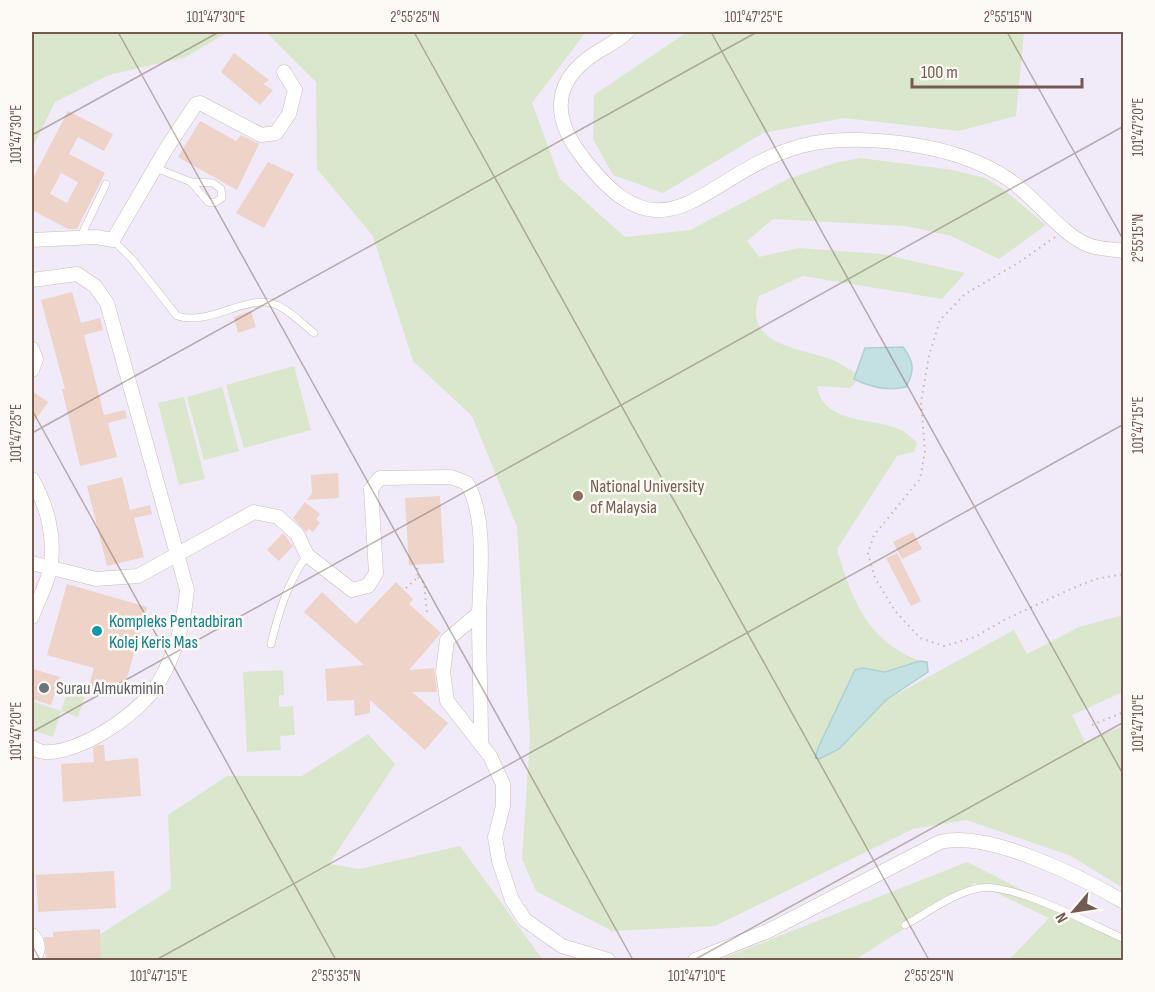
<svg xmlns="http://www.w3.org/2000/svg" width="1155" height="992" font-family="'Sofia Sans Condensed',sans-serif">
  <rect width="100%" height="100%" fill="#fbf4ed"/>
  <path fill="#f1eaf8" d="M32,32H1123V960H32Z"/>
  <path fill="#dae7cd" d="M32,32H228L186,57L109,75L55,102L32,149Z
    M266,32H586L532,103L560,179L625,237L690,230L788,179L838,162L860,158L953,170L985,178L1003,189L1046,225L999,259L951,236L906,226L773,219L747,241L759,257L799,248L882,254L965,273L942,299L803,276L759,296C743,345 797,347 830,359C839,362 847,368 855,373L856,382L850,388L817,386C823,426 878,417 903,431C908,434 913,439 917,443L914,452L897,456L837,549C852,600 867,641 920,661L885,672L863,668L851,676L839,749L886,700L1014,630L1027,654L1079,627L1123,615V692L1072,715L1085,742L1123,726V888L1071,856L967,820L913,829L715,926L612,931L536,891L522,859L530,738L517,527L472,416L413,361L373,236L317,169L316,82Z
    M687,32H1024L1016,116L959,131L844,118L763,133L663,193L613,175L593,139L594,95Z
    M294,366L311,430L244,448L226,385Z
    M222,387L239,451L204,460L187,397Z
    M184,397L205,479L179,485L158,403Z
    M283,670L284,695H279V707L293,706L295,735L280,736L281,750L247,752L243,672Z
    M70,685L86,691L78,717L61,711L53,737L32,730V701L61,711Z
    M368,734L395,764L329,864L359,869L460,846L543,960H60L171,889L168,815L227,776H302Z
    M967,862L1124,941L1123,960H1009L1049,918L975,883L855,960H718Z"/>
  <path fill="#c3e1e3" stroke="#abd1d3" stroke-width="1.5" d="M903,347C914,362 915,370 906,387C889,391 870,387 854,379L865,348Z
    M920,661L927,662L928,672L886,700L839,749L819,759L815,758L818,748L855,670L863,668L885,672Z"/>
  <path fill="#edd3c8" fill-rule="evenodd" d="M234,53L269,80L263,84L273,90L260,105L221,72Z
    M68,111L113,134L104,151L78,137L69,154L105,173L77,229H68L32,210V180ZM61,173L78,182L67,203L50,194Z
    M200,121L236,141L241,135L259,144L237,190L178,157Z
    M268,162L294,174L264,228L236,213Z
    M72,292L81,323L100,318L103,330L84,335L104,415L125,410L127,418L108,423L117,457L80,466L62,389H65L41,300Z
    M251,311L256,327L238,333L234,317Z
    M32,391L48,402L32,425Z
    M338,473L339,498L307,500L312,493L311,475Z
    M122,477L130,510L150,505L152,514L134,518L144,557L107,566L87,486Z
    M440,496L444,563L409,565L405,498Z
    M305,502L320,514L316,519L320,523L313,532L309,529L306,532L293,518Z
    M913,532L922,549L902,559L893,542Z
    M283,533L293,546L279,561L267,550Z
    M897,553L921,601L911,606L886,558Z
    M396,582L413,599L409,604L441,633L409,670L434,668L437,692H412L448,723L425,750L370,700V713L355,716L354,700L327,701L325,669L364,665L304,612L322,592L356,624Z
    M67,584L147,607L122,696L89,686L94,668L47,655Z
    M33,669L60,677L51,705L32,699Z
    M98,745H104L105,761L138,758L141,796L63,802L61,764L94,762L93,748Z
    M114,871L116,908L38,912L36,875Z
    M100,929L101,958L46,960L44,937H53V932Z"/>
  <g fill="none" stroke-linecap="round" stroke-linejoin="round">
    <defs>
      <path id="lane" d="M156,168L191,182L208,202L214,203L222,198L221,189L213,183L191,182
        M80,238L106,184
        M113,240L132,259L177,316C206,325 236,302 263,302C281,301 301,323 314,333
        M271,644C279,611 287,584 307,555
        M905,925C925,914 957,891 980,888C1014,883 1091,924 1124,939"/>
      <path id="street" d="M627,32C615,44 599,49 586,60C553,86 555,119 578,151C666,273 701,173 801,146C836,137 879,139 914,145C945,150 981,161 1008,179C1033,195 1062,235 1088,245C1098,249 1112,249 1124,251
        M32,240L96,237L113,240L166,149L196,104L200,103L261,135L276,133L289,114L295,90L284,72
        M32,280L77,274L95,286L107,303L187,590C184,621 175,655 159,682C142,712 79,755 44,752C40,752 35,749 32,747
        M32,349L36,359L32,370
        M32,479C47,505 56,538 50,569C47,585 37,602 32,617
        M32,563L96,579L138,576L254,512L278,517L297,534L307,555L352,590L368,586L376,573L371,489L380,478L451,477L467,483C487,518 480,576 479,615C479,658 481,701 481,744
        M479,613L447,640L443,672L447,701L490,756L503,784V806L495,837L499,861L512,900L525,920L562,946L608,960
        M32,935C40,944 40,951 32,960
        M695,960L768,931L940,842C989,830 1081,877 1124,902"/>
    </defs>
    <use href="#lane" stroke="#ccbcb4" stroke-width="8"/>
    <use href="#street" stroke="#ccbcb4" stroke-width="15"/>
    <path stroke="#d2b7ab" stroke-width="2" stroke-dasharray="1.5 4.5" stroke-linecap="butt" d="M1055,237L1018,263L965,294L940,320L929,356L921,402L925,452L920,479L874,535L868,553L875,578L895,611L920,638L944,646L975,637L1006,619L1073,588L1096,579L1124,574
      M418,577L424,583L427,613
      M406,588L418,577L417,567
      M1092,725L1124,712"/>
    <use href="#lane" stroke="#fff" stroke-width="7"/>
    <use href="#street" stroke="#fff" stroke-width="14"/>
  </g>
  <path fill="none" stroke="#745b52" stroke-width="1.5" stroke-opacity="0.45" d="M118,32L633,960M414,32L929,960M711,32L1124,776M1007,32L1124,241M32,135L219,32M32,410L336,960M32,433L757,32M32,732L1124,126M32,945L40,960M156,960L1124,424M694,960L1124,722"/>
  <circle fill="#8d6e63" stroke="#fdf9f4" stroke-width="2" cx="578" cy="496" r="6"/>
  <circle fill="#0f9aa8" stroke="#fdf9f4" stroke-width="2" cx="97" cy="631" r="6"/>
  <circle fill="#6b7280" stroke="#fdf9f4" stroke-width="2" cx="44" cy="688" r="6"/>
  <g text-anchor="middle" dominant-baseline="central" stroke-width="5" stroke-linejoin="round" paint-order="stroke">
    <g font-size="18" fill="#785e54" stroke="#fdf9f4" text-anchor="start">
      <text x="590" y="486">National University<tspan x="590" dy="21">of Malaysia</tspan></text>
    </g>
    <g font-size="18" fill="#0d838f" stroke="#fdf9f4" text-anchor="start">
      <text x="109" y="621">Kompleks Pentadbiran<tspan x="109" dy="21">Kolej Keris Mas</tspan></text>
    </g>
    <g font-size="18" fill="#5b616d" stroke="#fdf9f4" text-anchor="start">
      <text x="56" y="688">Surau Almukminin</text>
    </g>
  </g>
  <rect width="1155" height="992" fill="none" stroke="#fdf9f4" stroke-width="66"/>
  <g transform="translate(1074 911) rotate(241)" stroke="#fdf9f4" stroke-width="4.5" paint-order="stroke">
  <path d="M0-4.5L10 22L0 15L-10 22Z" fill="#745b52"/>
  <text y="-9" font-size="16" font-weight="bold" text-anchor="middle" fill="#745b52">N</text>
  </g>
  <path d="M912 78v9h170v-9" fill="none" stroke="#745b52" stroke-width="3"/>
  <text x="921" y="78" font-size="18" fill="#745b52" stroke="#fdf9f4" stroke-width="4.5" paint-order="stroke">100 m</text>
  <rect x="33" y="33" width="1089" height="926" fill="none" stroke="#745b52" stroke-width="2"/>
  <g font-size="15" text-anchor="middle" fill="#745b52">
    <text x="216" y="22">101°47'30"E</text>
    <text x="415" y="22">2°55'25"N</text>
    <text x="754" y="22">101°47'25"E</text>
    <text x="1008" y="22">2°55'15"N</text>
    <text transform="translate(1138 127) rotate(-90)" y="5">101°47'20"E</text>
    <text transform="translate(16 134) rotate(-90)" y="5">101°47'30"E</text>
    <text transform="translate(1138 238) rotate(-90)" y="5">2°55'15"N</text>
    <text transform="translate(1138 425) rotate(-90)" y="5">101°47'15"E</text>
    <text transform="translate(16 433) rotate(-90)" y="5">101°47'25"E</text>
    <text transform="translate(1138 723) rotate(-90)" y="5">101°47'10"E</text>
    <text transform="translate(16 731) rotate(-90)" y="5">101°47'20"E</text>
    <text x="159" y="981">101°47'15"E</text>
    <text x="336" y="981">2°55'35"N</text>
    <text x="697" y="981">101°47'10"E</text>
    <text x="929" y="981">2°55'25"N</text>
  </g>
</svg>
